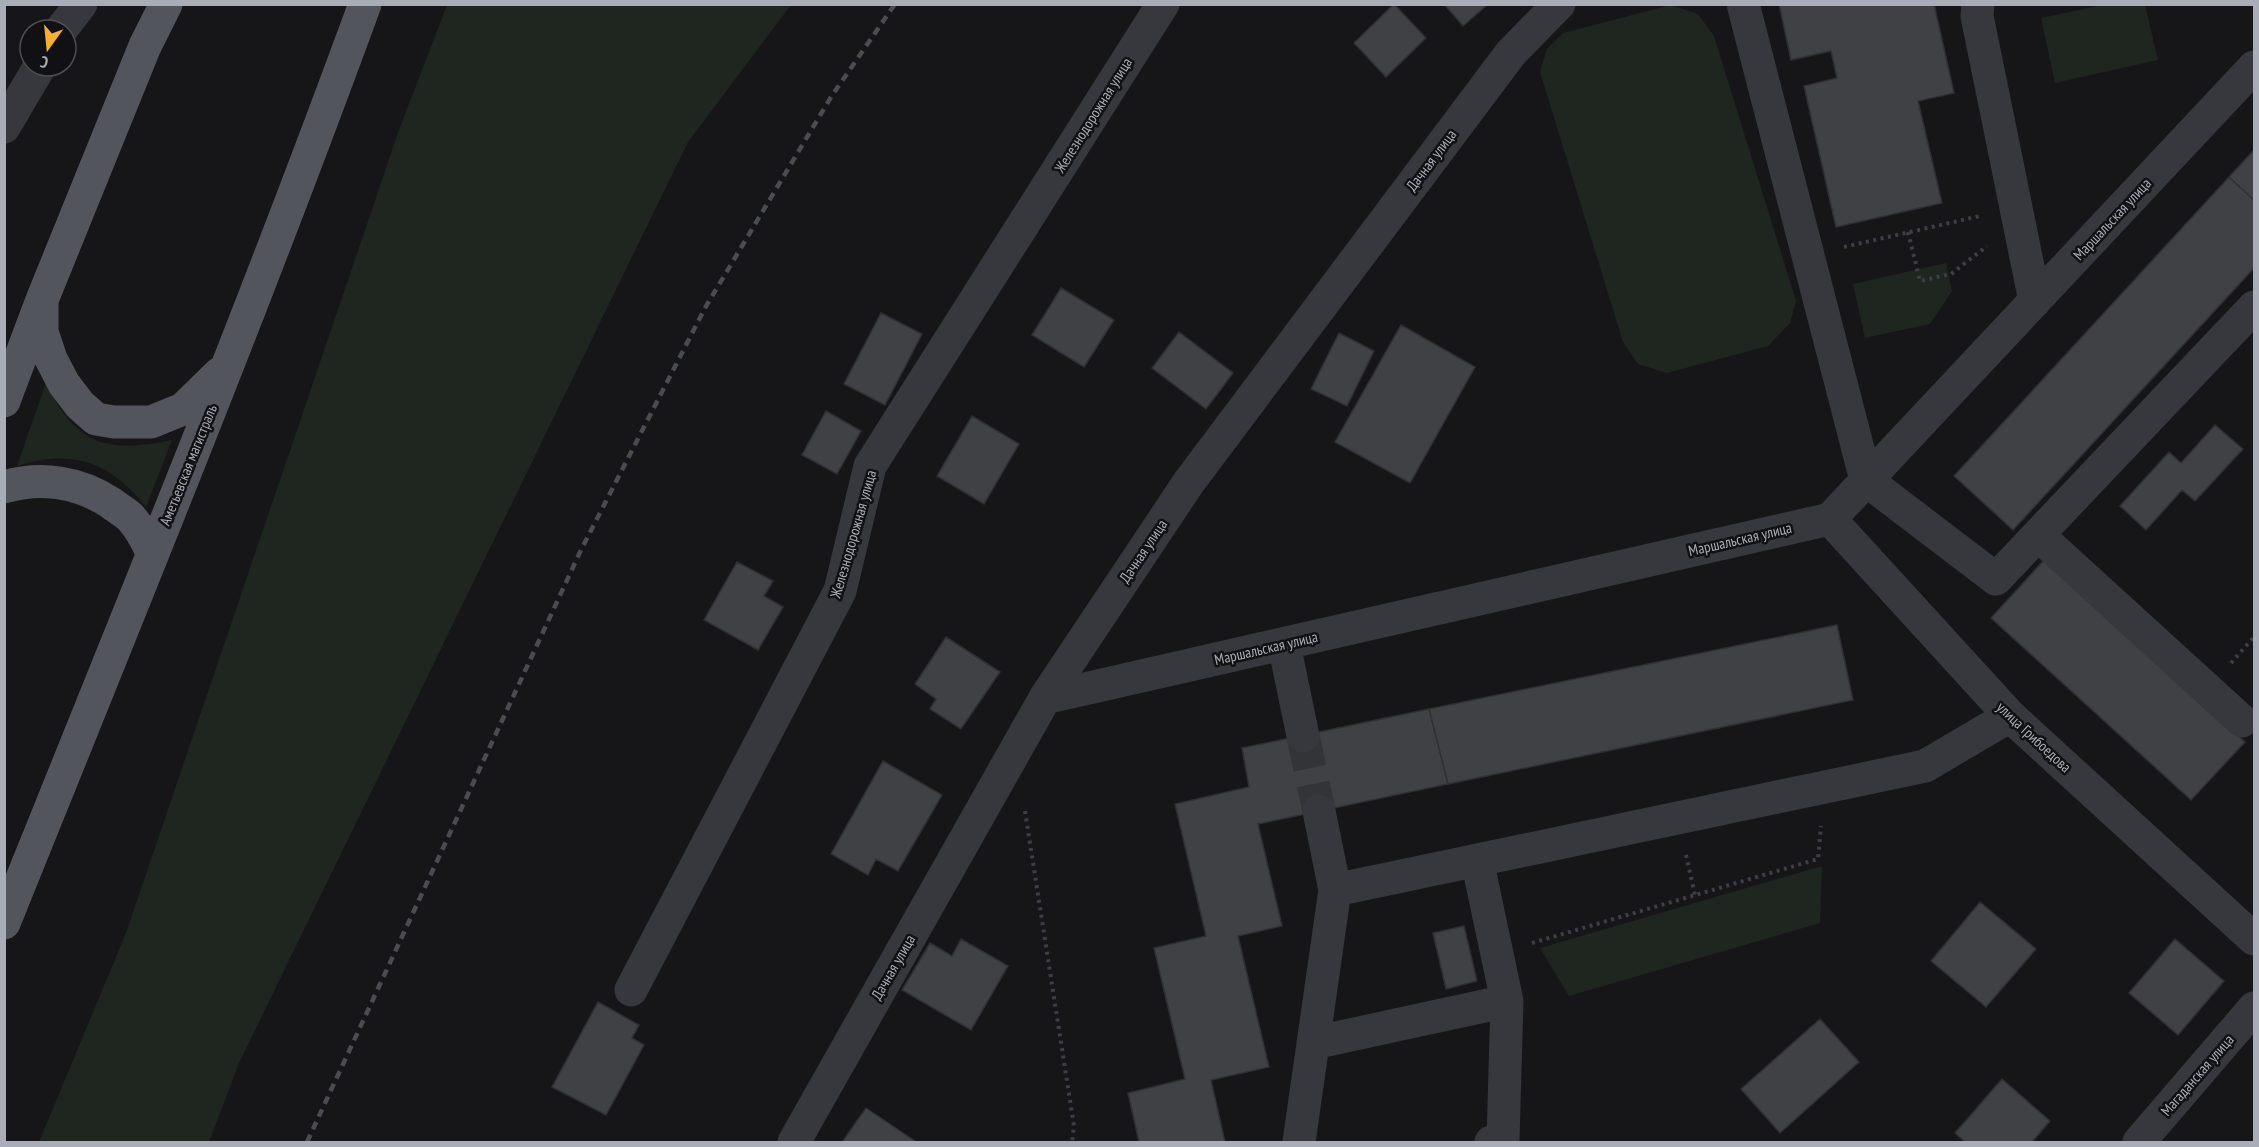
<svg xmlns="http://www.w3.org/2000/svg" width="2259" height="1147" font-family="'PT Sans Narrow',sans-serif">
  <rect width="100%" height="100%" fill="#161618"/>
  <path fill="#1e261f" d="M447,5H791L688,142L239,1063L209,1142H39L126,933L399,130Z
    M1671,5L1698,14L1714,36L1796,301L1790,323L1768,346L1667,373L1638,364L1623,342L1540,72L1547,49L1563,33Z
    M2103,5H2145L2158,60L2055,83L2041,18Z
    M1946,263L1952,291L1930,324L1865,338L1853,284Z
    M46,383C76,445 107,454 172,440L146,507C111,462 72,448 17,466Z
    M1822,866L1820,923L1569,996L1540,948Z"/>
  <path fill="#404145" stroke="#303034" stroke-width="1.5" d="M1394,4L1426,38L1386,77L1354,43Z
    M1444,4H1488L1463,26Z
    M1779,4H1934L1954,93L1918,101L1942,203L1836,227L1804,86L1837,78L1831,51L1791,60Z
    M2254,150V200L2229,177Z
    M2229,177L2254,200V268L2013,530L1954,476Z
    M1061,288L1114,320L1084,367L1032,335Z
    M881,313L922,334L885,405L844,384Z
    M1401,325L1475,367L1410,483L1335,442Z
    M1179,332L1233,373L1206,409L1152,368Z
    M1339,333L1374,351L1347,406L1311,389Z
    M826,411L861,431L837,474L802,455Z
    M972,416L1019,444L984,504L937,476Z
    M2215,425L2243,449L2195,501L2182,490L2146,530L2120,506L2169,452L2181,463Z
    M2045,559L2245,742L2191,800L1991,618Z
    M737,562L773,581L764,596L783,607L758,650L704,620Z
    M1837,625L1853,700L1448,784L1429,709Z
    M946,637L1000,672L961,729L930,709L936,699L915,684Z
    M1429,709L1448,784L1258,824L1282,926L1238,936L1269,1067L1211,1080L1225,1142H1139L1128,1093L1185,1079L1154,948L1206,936L1175,804L1249,787L1242,748Z
    M883,761L942,795L898,871L876,859L868,875L831,854Z
    M1980,902L2036,949L1986,1007L1931,961Z
    M1464,926L1477,981L1446,989L1433,933Z
    M961,939L1008,966L971,1030L902,990L930,943L952,956Z
    M2175,939L2224,981L2178,1035L2129,993Z
    M598,1002L639,1025L632,1038L644,1045L606,1115L552,1087Z
    M1820,1019L1859,1062L1780,1133L1741,1089Z
    M2002,1079L2050,1121L2032,1142H1965L1955,1133Z
    M866,1108L915,1141L914,1142H842Z"/>
  <g fill="none" stroke-linecap="round" stroke-linejoin="round">
    <path stroke="#333438" stroke-width="33" stroke-dasharray="33 16" stroke-linecap="butt" d="M1303,736L1319,811"/>
    <path stroke="#3d3f44" stroke-width="4" stroke-dasharray="3 4.5" stroke-linecap="butt" d="M1908,232L1920,281L1951,274L1987,246
      M1844,247L1980,216
      M2231,663L2254,637
      M1025,811L1074,1126L1072,1142
      M1686,855L1695,895
      M1532,943L1818,859L1821,826"/>
    <path stroke="#37383d" stroke-width="33" d="M1743,4L1866,480L1996,579L2254,307
      M1978,4L1977,16L2035,301
      M61,30L81,4
      M4,127L40,66
      M1830,519L2010,716L2254,939
      M2038,535L2242,721
      M1284,644L1303,736
      M1045,698L1830,519L2254,67
      M1319,811L1335,890
      M1477,860L1507,1001L1503,1140L1491,1142
      M631,990L840,591L870,466L1163,4
      M1313,1043L1507,1001
      M794,1142L1045,698L1189,482L1511,53L1559,4
      M1299,1142L1335,890L1925,766L2010,716
      M2139,1142L2254,1008"/>
    <path stroke="#53555c" stroke-width="33" d="M42,305V332L51,359L64,384L80,405L96,419L114,422H151L183,409L220,373
      M4,401L42,300L145,46L166,4
      M4,487C42,476 79,482 111,503C117,508 125,512 130,517C139,527 147,541 152,553
      M4,923C127,618 252,313 365,4"/>
    <path stroke="#4a4c52" stroke-width="4.5" stroke-dasharray="8 6" stroke-linecap="butt" d="M307,1142L581,550L705,308L831,97L895,4"/>
  </g>
  <g text-anchor="middle" dominant-baseline="central" stroke-width="5" stroke-linejoin="round" paint-order="stroke">
    <g font-size="15" fill="#a8adb8" stroke="#111113">
      <text transform="translate(1093 115) rotate(-58)">Железнодорожная улица</text>
      <text transform="translate(1431 160) rotate(-53)">Дачная улица</text>
      <text transform="translate(2112 219) rotate(-47)">Маршальская улица</text>
      <text transform="translate(188 465) rotate(-68)">Аметьевская магистраль</text>
      <text transform="translate(853 534) rotate(-74)">Железнодорожная улица</text>
      <text transform="translate(1740 539) rotate(-13)">Маршальская улица</text>
      <text transform="translate(1143 551) rotate(-56)">Дачная улица</text>
      <text transform="translate(1266 648) rotate(-13)">Маршальская улица</text>
      <text transform="translate(2034 737) rotate(43)">улица Грибоедова</text>
      <text transform="translate(893 967) rotate(-60)">Дачная улица</text>
      <text transform="translate(2197 1075) rotate(-49)">Магаданская улица</text>
    </g>
  </g>
  <rect width="2259" height="1147" fill="none" stroke="#a8adb8" stroke-width="12"/>
  <g transform="translate(48 48) rotate(195)"><circle r="28" fill="#111113" stroke="#4d4f55" stroke-width="1.5"/>
  <path d="M0-4.5L10 22L0 15L-10 22Z" fill="#f2b134"/>
  <text y="-9" font-size="16" font-weight="bold" text-anchor="middle" fill="#a8adb8">С</text>
  </g>
</svg>
